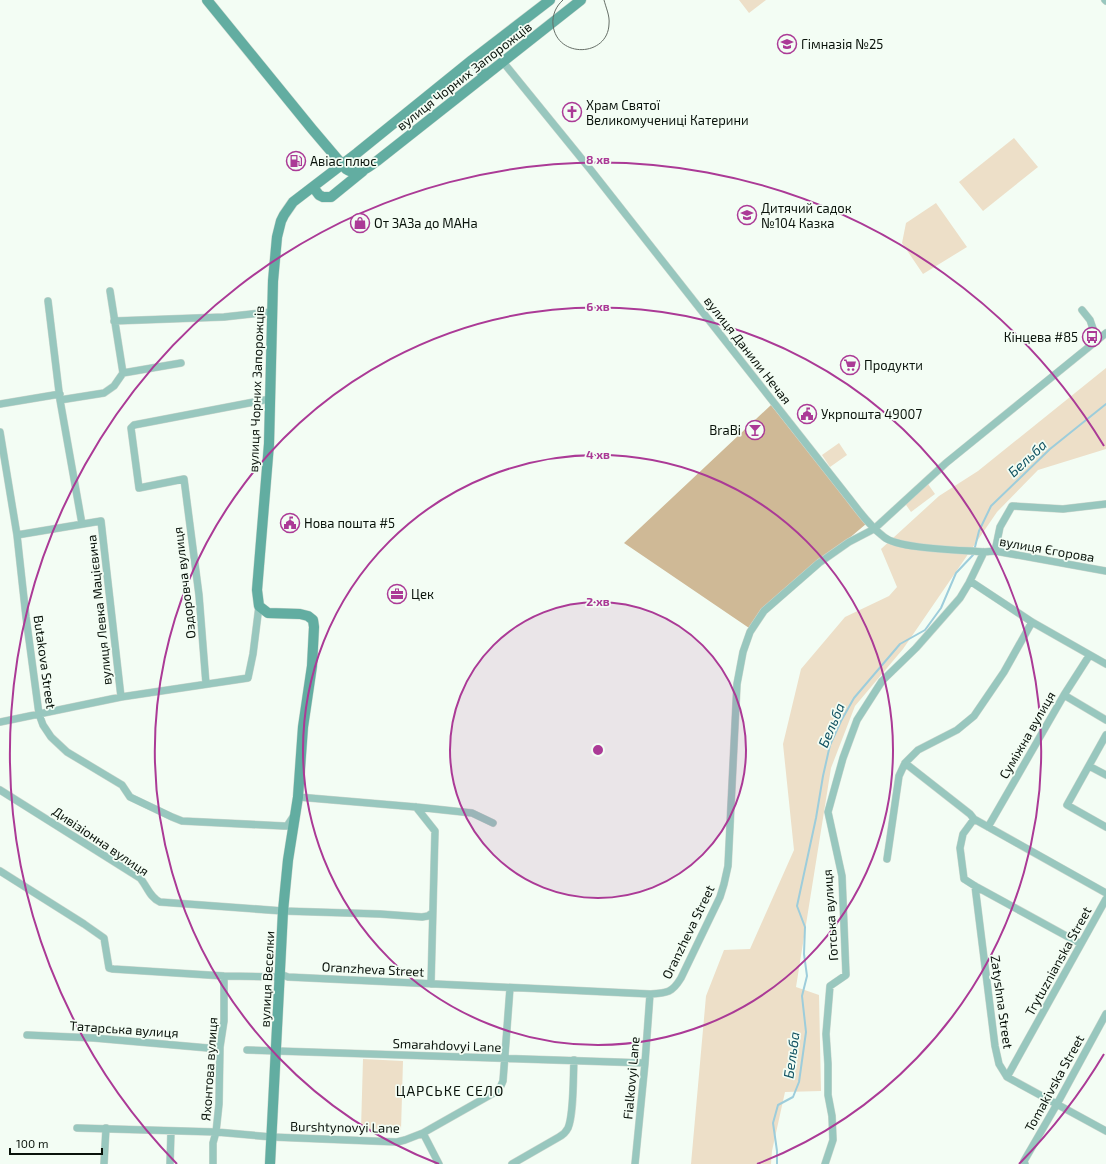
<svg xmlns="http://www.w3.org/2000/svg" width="1106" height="1164" font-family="'Exo 2',sans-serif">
  <rect width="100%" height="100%" fill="#f3fdf4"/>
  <path fill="#eddfc8" d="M739,0H766L749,13Z
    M1014,138L1038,167L983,211L959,182Z
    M936,203L967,247L923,274L902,243L906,223Z
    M1106,368V449L1038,470L997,512L903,649L855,706L831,768L796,987L819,995L821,1091L785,1092L772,1151L771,1164H691L706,996L724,950L750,949L794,850L783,744L801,669L845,617L889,596L897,587L881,549L939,496L978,471Z
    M839,443L847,455L830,467L822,455Z
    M928,484L935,494L911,512L904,502Z
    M363,1059L403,1061L401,1130L361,1129Z"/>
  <path fill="#cfb996" d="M771,405L866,524L778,598L752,630L624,543Z"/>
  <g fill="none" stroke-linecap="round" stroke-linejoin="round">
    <path stroke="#9dcddb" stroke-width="2" d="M777,1164V1151L773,1123L778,1105L793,1097L799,1082L806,1032L802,996L807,976L804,954L805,927L797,906L816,818L823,776L830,745L841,721L854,698L900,644L925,630L941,608L956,573L973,555L979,531L991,506L1050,449L1106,404"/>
    <defs>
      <path id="street" d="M1105,0L1106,1
        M503,62L590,169L845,493C857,508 868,525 884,537C898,549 962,550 984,552L995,551L1106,571
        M48,301L60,400
        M1082,310L1090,320L1097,340
        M114,321L224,317L271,312
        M123,373L181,363
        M0,404L60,394
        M0,432L17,535L26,617L39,714L43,725L51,737L67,752L122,785L130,797L172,817L182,821L284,826H287L293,817
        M82,524L60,400L104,393L114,386L123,373L110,291
        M17,535L101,521L121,697
        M995,551L1000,527L1012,506L1063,509L1106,504
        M970,581L1032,622L1106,664
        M206,684L199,595L184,479L139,488L131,428L134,425L270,399
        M1064,695L1106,720
        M0,722L121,697L248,678L253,654L259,606
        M1106,735L1067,805L1106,827
        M905,763L970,814L974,819L1106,893
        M1089,766L1106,775
        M0,790L140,878C147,886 150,898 160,902L283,911L380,914L422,917L428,916L432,913
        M298,797L416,807L472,813L493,823
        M416,807L435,831L431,984
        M974,819L963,834L960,848L964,879L975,886L1081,944
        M988,827L1064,695L1089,656
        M887,859L899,776L905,763L918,750L957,730L974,716L1004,672L1032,622
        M0,871L84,924L104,938L109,968L113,969L224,976L280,977
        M975,886L995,1046L999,1064L1007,1077L1106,1131
        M280,974L288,977L650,994C667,993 672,993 681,978L720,897L724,884L728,866L737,684L743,652L750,632L764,611L819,563L849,542L874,529L946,463L1106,333
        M27,1035L94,1038L208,1048L220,1047
        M247,1050L645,1063
        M1007,1077L1106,899
        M77,1128L216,1132L272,1137L397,1142L405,1140L423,1133L499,1090L503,1081L510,988
        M423,1133L439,1164
        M104,1164L106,1128
        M170,1164L171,1131
        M213,1164V1143L216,1132L219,1104L220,1047L224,1021V976
        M512,1164L559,1137C563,1135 566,1132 568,1128C574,1114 573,1077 574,1060
        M635,1164L645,1063L650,994
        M825,1164L833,1140L832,1116L828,1095V1064L826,1034L830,986L846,975L842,876L828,812L843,758L857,720L882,681L916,648L960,598L969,583L984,552
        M1025,1164L1024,1161L1057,1104L1106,1014"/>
      <path id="secondary" d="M207,0L312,129L346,169C358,177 367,168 377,161L581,0
        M472,60L485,76
        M313,187L319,195L323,197H331L363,171
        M270,1164L283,911L288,860L298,797L303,727L312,666L314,627L313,620L308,616L300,614L268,613L259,606L257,590L269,444L273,281L277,237L281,221L284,215L293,202L357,153L472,60L550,0"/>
    </defs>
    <use href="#street" stroke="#ced8cf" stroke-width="8"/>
    <use href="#secondary" stroke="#ced8cf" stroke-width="11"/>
    <use href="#street" stroke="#98c7be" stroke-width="7"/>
    <use href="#secondary" stroke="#62ada1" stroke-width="10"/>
    <path stroke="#666f67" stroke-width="1" d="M563,0C556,6 552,15 553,25C557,59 608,57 609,24C610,16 606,8 604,0"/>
  </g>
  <circle cx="598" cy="750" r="148" fill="#ab3a96" fill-opacity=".12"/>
  <g fill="none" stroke="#ab3a96" stroke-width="2">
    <circle cx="598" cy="750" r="148"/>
    <circle cx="598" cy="750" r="295"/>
    <path d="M439 1164A443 443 0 1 1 757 1164"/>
    <path d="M1104 1054A590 590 0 0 1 1019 1164M177 1164A590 590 0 1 1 1104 446"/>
  </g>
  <defs>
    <symbol id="school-ring" viewBox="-11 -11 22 22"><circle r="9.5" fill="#f3fdf4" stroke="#ab3a96" stroke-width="1.5"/><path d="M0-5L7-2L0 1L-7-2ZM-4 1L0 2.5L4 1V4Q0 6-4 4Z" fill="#ab3a96"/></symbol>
    <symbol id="church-ring" viewBox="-11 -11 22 22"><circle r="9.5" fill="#f3fdf4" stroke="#ab3a96" stroke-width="1.5"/><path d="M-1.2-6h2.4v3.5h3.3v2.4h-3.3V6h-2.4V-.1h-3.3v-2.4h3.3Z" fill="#ab3a96"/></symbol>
    <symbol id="fuel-ring" viewBox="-11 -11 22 22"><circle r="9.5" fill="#f3fdf4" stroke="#ab3a96" stroke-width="1.5"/><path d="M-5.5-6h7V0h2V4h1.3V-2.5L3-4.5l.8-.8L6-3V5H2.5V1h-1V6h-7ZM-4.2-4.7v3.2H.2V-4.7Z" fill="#ab3a96"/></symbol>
    <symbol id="shop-ring" viewBox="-11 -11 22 22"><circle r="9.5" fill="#f3fdf4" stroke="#ab3a96" stroke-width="1.5"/><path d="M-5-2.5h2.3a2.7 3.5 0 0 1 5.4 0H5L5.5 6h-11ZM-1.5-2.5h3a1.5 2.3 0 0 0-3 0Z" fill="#ab3a96"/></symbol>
    <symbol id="bus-ring" viewBox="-11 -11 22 22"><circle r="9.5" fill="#f3fdf4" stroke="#ab3a96" stroke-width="1.5"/><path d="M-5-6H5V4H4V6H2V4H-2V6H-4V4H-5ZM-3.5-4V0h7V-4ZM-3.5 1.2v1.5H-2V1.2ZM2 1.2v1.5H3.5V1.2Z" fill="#ab3a96"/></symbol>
    <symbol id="supermarket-ring" viewBox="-11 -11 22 22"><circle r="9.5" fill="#f3fdf4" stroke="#ab3a96" stroke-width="1.5"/><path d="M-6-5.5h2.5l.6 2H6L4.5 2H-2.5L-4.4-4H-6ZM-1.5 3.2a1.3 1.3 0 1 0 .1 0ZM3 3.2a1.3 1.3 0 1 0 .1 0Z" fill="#ab3a96"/></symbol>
    <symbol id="civic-ring" viewBox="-11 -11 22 22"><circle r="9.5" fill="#f3fdf4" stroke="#ab3a96" stroke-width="1.5"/><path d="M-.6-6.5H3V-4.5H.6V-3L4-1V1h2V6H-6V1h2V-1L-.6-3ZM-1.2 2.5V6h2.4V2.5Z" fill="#ab3a96"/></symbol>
    <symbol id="bar-ring" viewBox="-11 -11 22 22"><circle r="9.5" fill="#f3fdf4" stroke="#ab3a96" stroke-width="1.5"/><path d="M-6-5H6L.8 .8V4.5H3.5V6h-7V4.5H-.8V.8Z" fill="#ab3a96"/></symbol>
    <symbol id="office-ring" viewBox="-11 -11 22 22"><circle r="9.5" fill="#f3fdf4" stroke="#ab3a96" stroke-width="1.5"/><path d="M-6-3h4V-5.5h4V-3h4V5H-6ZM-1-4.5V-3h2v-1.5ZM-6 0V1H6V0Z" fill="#ab3a96"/></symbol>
  </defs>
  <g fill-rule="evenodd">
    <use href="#school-ring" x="776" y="33" width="22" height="22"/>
    <use href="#church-ring" x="561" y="101" width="22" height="22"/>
    <use href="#fuel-ring" x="285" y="150" width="22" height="22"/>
    <use href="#school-ring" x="736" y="204" width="22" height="22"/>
    <use href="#shop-ring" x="349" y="212" width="22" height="22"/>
    <use href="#bus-ring" x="1081" y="326" width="22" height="22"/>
    <use href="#supermarket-ring" x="839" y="354" width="22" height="22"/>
    <use href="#civic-ring" x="796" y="403" width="22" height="22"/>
    <use href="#bar-ring" x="744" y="419" width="22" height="22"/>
    <use href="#civic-ring" x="279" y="512" width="22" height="22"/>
    <use href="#office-ring" x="386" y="583" width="22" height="22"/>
  </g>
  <g text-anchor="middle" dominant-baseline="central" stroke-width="3.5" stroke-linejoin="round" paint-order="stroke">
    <g font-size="13" fill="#0a130b" stroke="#f3fdf4" text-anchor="start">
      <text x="801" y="44">Гімназія №25</text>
      <text x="586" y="105">Храм Святої<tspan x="586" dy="15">Великомучениці Катерини</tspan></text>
      <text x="310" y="161">Авіас плюс</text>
      <text x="761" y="208">Дитячий садок<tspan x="761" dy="15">№104 Казка</tspan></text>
      <text x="374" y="223">От ЗАЗа до МАНа</text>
      <text x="1078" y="337" text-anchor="end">Кінцева #85</text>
      <text x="864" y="365">Продукти</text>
      <text x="821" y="414">Укрпошта 49007</text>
      <text x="741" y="430" text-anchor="end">BraBi</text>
      <text x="304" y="523">Нова пошта #5</text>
      <text x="411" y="594">Цек</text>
    </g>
    <g font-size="13" fill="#0a130b" stroke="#f3fdf4">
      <text transform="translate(464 76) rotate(-38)">вулиця Чорних Запорожців</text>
      <text transform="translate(748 350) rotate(52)">вулиця Данили Нечая</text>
      <text transform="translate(256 389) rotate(-88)">вулиця Чорних Запорожців</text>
      <text transform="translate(1047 549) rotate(10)">вулиця Єгорова</text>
      <text transform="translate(184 583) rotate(-97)">Оздоровча вулиця</text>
      <text transform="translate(99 610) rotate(-96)">вулиця Левка Мацієвича</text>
      <text transform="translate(45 662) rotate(82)">Butakova Street</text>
      <text transform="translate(1027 735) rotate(-60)">Суміжна вулиця</text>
      <text transform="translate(101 841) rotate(34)">Дивізіонна вулиця</text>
      <text transform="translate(830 915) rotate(-94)">Готська вулиця</text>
      <text transform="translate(688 932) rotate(-64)">Oranzheva Street</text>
      <text transform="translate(1058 961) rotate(-61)">Trytuznianska Street</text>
      <text transform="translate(373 969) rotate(3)">Oranzheva Street</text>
      <text transform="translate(267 979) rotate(-87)">вулиця Веселки</text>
      <text transform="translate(1002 1002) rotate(82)">Zatyshna Street</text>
      <text transform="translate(124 1029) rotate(4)">Татарська вулиця</text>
      <text transform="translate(447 1045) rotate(2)">Smarahdovyi Lane</text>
      <text transform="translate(209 1069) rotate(-86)">Яхонтова вулиця</text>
      <text transform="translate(631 1078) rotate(-85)">Fialkovyi Lane</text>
      <text transform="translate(1054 1083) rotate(-61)">Tomakivska Street</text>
      <text transform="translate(345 1127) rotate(1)">Burshtynovyi Lane</text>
    </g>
    <g font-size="14" font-style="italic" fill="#135463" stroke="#f3fdf4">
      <text transform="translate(1027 458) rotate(-43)">Бельба</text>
      <text transform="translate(831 725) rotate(-67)">Бельба</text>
      <text transform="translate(791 1055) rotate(-82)">Бельба</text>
    </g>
    <g font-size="14" letter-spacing="1" fill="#0a130b" stroke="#f3fdf4">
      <text x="450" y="1090">ЦАРСЬКЕ СЕЛО</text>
    </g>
  </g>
  <circle cx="598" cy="750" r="6" fill="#ab3a96" stroke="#f3fdf4" stroke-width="2"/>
  <g font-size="12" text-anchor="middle" font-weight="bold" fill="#ab3a96" stroke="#f3fdf4" stroke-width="3.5" stroke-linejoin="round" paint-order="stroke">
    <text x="598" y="164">8 хв</text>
    <text x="598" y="311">6 хв</text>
    <text x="598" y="459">4 хв</text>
    <text x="598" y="606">2 хв</text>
  </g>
  <path d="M10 1148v6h92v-6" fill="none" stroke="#0a130b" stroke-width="2"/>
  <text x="16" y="1148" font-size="12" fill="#0a130b" stroke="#f3fdf4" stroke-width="3" paint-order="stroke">100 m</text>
</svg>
